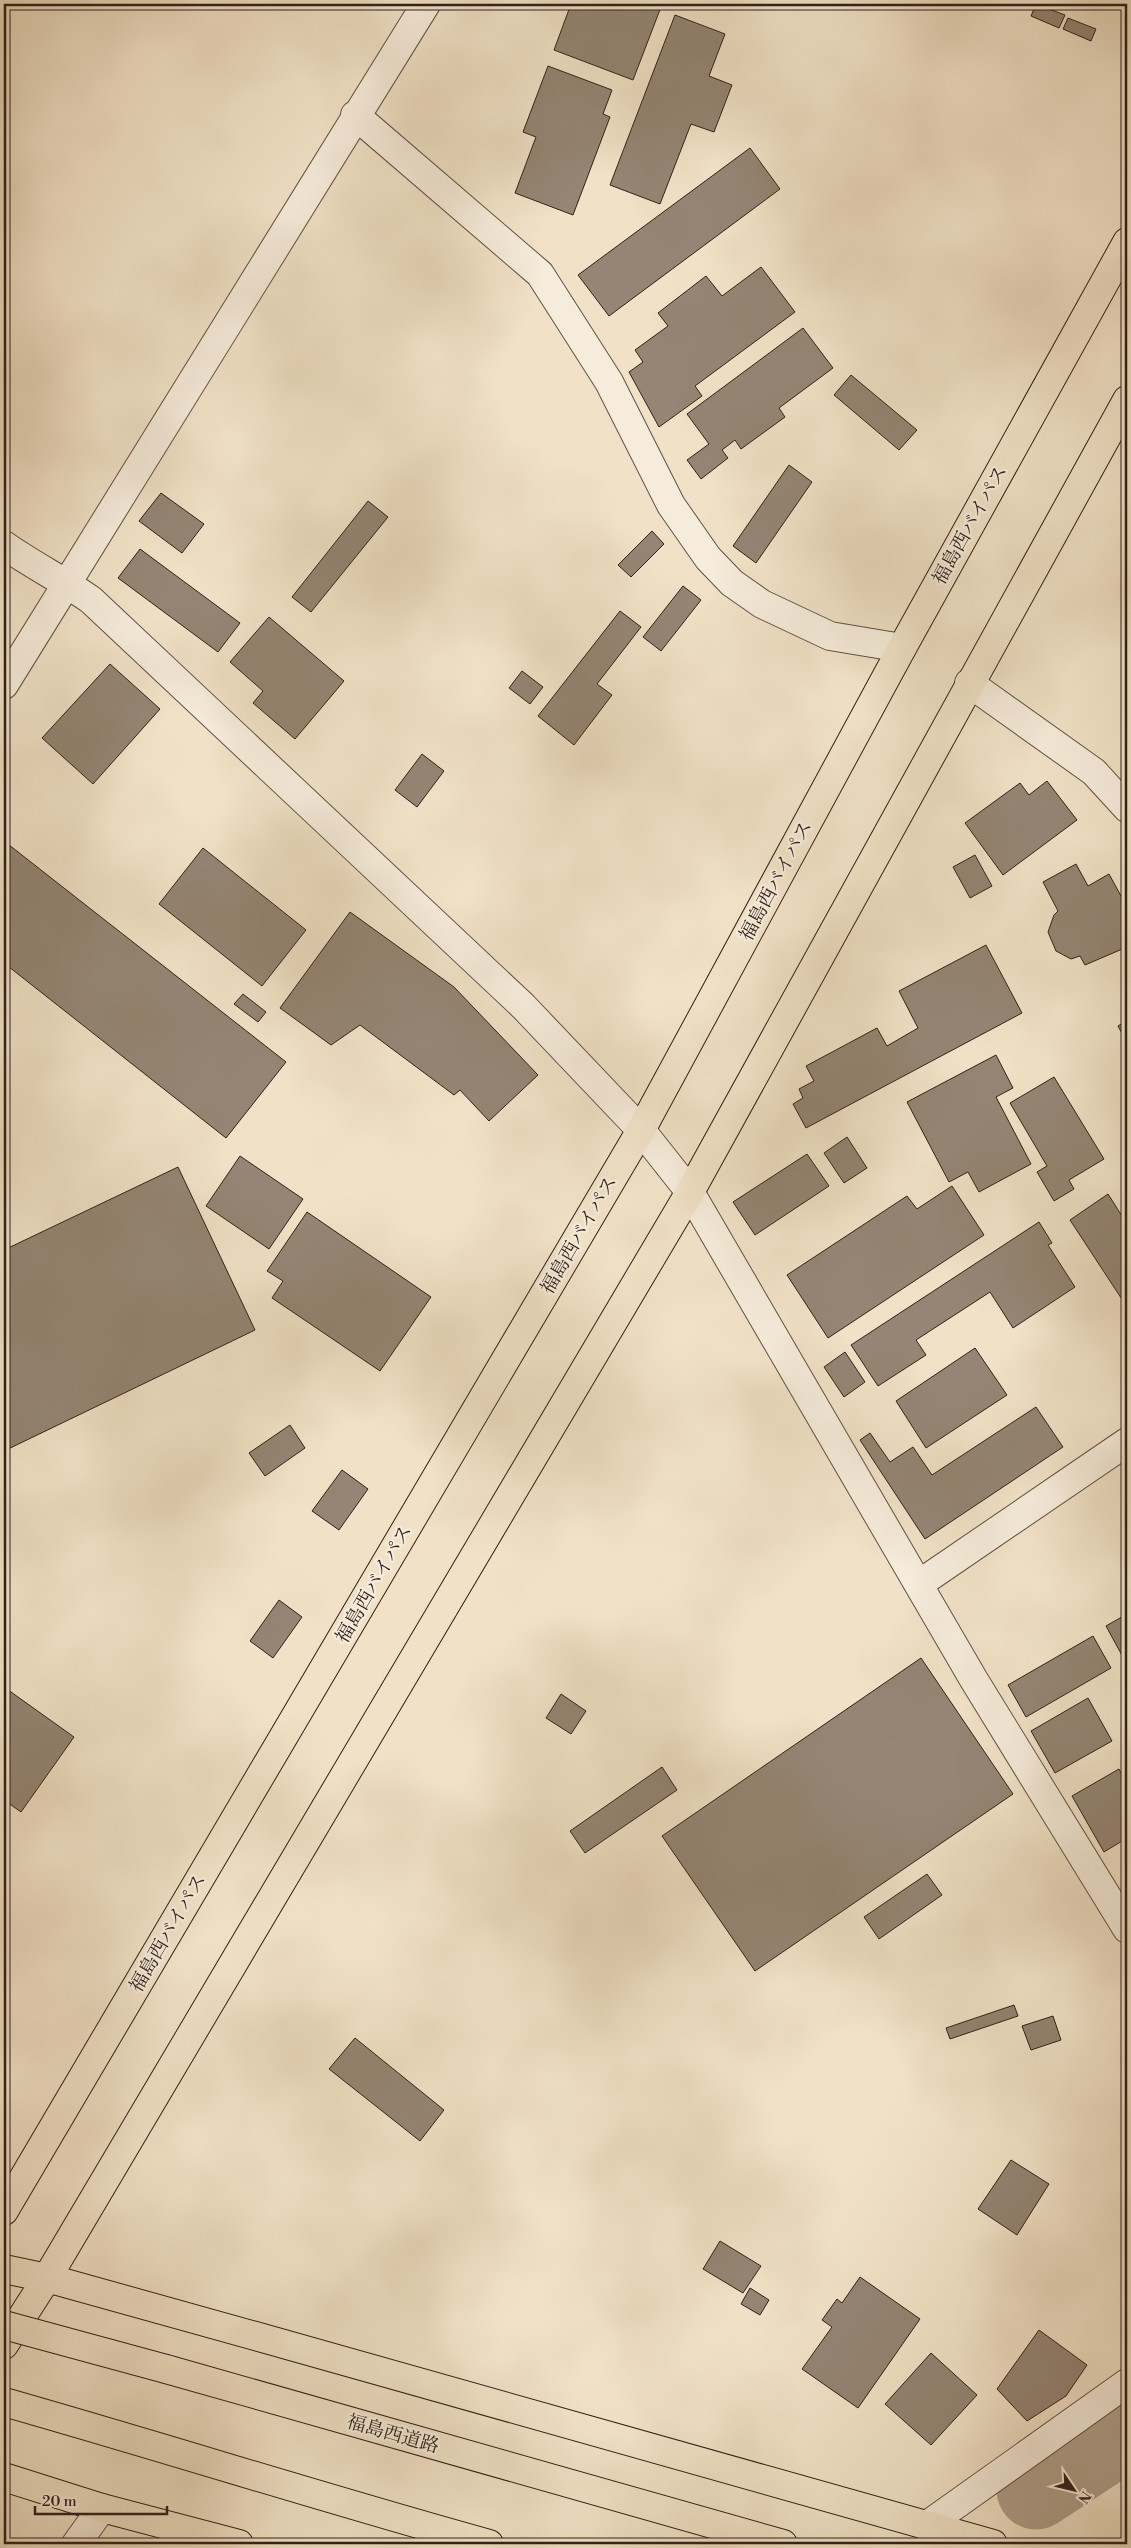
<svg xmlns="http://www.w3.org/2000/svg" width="1131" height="2548" font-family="'Libre Bodoni','Noto Serif JP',serif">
  <rect width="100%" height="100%" fill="#f1e2c7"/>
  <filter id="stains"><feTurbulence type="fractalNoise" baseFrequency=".004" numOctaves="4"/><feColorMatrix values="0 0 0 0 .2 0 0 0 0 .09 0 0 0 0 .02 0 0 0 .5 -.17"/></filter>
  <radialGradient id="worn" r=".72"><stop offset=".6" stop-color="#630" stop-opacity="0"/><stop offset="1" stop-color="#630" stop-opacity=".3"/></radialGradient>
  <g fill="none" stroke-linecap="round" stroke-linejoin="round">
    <path stroke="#afa08c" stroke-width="79" d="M1036,2490L1127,2430"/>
  </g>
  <path fill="#948574" stroke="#30211a" d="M571,4H652L661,7L633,80L554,50Z
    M1036,4L1065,15L1059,28L1031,16Z
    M675,15L725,34L709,76L732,85L714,132L691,124L660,204L610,185Z
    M1068,18L1096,29L1091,41L1063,29Z
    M548,66L612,90L603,114L610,117L573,215L515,193L536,137L523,132Z
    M750,148L780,189L609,316L578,275Z
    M761,267L795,312L695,386L702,396L659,427L629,372L643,362L635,350L668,326L658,313L706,276L722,296Z
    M803,328L833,368L779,408L785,417L741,449L735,440L722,450L728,458L701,479L687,460L709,444L687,414Z
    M851,375L917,430L899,450L834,395Z
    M789,465L812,482L756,563L733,546Z
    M161,493L204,524L182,553L139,521Z
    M368,501L388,517L311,612L292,597Z
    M652,531L664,544L631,577L618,565Z
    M140,549L240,623L218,652L118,578Z
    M683,586L701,600L661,651L643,637Z
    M620,611L641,627L597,684L612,695L574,745L538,716Z
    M269,617L344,681L295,739L253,703L263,691L230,662Z
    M110,664L160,709L93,784L42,738Z
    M522,671L543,687L530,704L509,688Z
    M422,754L444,771L417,807L395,790Z
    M1047,781L1077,820L1003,875L965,823L1020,783L1029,795Z
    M4,841L286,1062L226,1138L4,963Z
    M203,848L306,930L262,986L159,904Z
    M975,855L992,886L970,898L953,867Z
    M1076,864L1088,886L1109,874L1127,907V947L1085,965L1080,956L1071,959L1056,951L1048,932L1054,915L1058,911L1043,882Z
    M350,912L454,987L538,1075L489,1121L460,1090L454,1095L360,1025L331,1045L280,1008Z
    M986,945L1022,1013L806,1128L793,1104L803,1098L799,1089L814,1081L806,1066L877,1028L887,1046L918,1028L899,991Z
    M243,994L266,1012L258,1022L234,1004Z
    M1127,1020V1043L1118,1026Z
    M996,1055L1013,1088L996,1097L1031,1164L979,1192L968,1172L949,1182L907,1102Z
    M1054,1077L1104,1159L1069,1180L1074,1189L1054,1201L1037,1172L1047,1166L1010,1103Z
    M847,1137L867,1168L844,1183L824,1153Z
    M807,1154L829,1186L755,1235L733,1202Z
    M240,1156L303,1199L269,1249L206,1206Z
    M178,1167L255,1330L4,1451V1250Z
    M952,1186L984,1235L828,1338L787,1275L907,1196L917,1209Z
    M1108,1194L1127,1224V1307L1070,1220Z
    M307,1212L431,1297L380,1371L272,1298L283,1281L267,1271Z
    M1039,1222L1052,1243L1048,1245L1075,1287L1013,1328L990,1292L916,1340L926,1355L878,1386L851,1345Z
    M975,1348L1007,1395L926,1448L896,1401Z
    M845,1352L865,1382L844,1397L824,1367Z
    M1036,1407L1063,1447L925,1539L860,1440L870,1433L890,1462L913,1447L932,1475Z
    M290,1425L305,1448L265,1476L249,1453Z
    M342,1470L368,1489L339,1530L312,1511Z
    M279,1600L302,1617L273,1658L250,1641Z
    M1127,1614V1657L1124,1659L1106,1626Z
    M1093,1636L1111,1668L1026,1717L1008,1685Z
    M921,1658L1013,1794L755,1971L662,1836Z
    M4,1687L74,1737L21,1812L4,1800Z
    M561,1694L586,1711L571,1734L546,1718Z
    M1088,1698L1112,1741L1055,1773L1031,1731Z
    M662,1767L677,1790L585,1853L570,1831Z
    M1119,1769L1127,1784V1838L1104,1852L1072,1796Z
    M927,1874L942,1895L879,1939L864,1917Z
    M1014,2005L1018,2016L950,2039L946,2028Z
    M1053,2016L1061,2040L1031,2050L1022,2026Z
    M355,2038L444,2110L420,2141L329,2069Z
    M1011,2160L1049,2184L1017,2235L978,2209Z
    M720,2241L761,2266L743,2293L703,2269Z
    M860,2277L920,2319L858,2408L802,2369L832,2327L822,2320L837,2299L842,2303Z
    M750,2288L769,2300L760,2315L741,2304Z
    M1039,2330L1087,2365L1066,2396L1027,2421L997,2389Z
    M931,2353L977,2395L931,2445L885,2404Z"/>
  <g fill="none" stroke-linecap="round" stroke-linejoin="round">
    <defs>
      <path id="street" d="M355,115L540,274L609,382L671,505L708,558L732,583L762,604L830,636L902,648
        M4,545C32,565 63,580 91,600L523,1006L641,1130L690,1192L974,1680L1127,1929
        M969,683L1094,772L1127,808
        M4,685L426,4
        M919,1584L1127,1442
        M926,2526L1127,2383
        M76,2544L102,2508"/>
      <path id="highway" d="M4,2211L641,1130L902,648L1127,242
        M4,2269L47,2278L266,2339L993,2544
        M4,2345L47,2278L690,1192L1127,400
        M166,2369L783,2544
        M4,2402C166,2448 326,2499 489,2544
        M4,2477L102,2508L239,2544"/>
    </defs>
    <use href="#street" stroke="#605145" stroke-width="30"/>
    <use href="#highway" stroke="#30211a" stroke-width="30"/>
    <use href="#street" stroke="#f6ecdb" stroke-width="28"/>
    <use href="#highway" stroke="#f1e2c7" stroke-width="28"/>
    <defs>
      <path id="highway-bridge" d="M4,2325L166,2369"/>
    </defs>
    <use href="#highway-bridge" stroke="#30211a" stroke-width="30" stroke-linecap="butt"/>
    <use href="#highway-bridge" stroke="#f1e2c7" stroke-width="28"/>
  </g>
  <g text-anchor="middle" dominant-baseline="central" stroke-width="4.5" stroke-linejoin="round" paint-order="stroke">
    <g font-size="19" fill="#30211a" stroke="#f6ecdb">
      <text transform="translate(970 525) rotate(-61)">福島西バイパス</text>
      <text transform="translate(776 881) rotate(-62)">福島西バイパス</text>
      <text transform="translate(579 1235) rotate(-60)">福島西バイパス</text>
      <text transform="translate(374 1584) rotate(-60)">福島西バイパス</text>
      <text transform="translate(168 1933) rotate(-60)">福島西バイパス</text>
      <text transform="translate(393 2434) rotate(16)">福島西道路</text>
    </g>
  </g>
  <rect width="1131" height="2548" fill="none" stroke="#f1e2c7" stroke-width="20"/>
  <rect x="5" y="5" width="1121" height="2538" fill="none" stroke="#30211a" stroke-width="2.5"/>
  <rect x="10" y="10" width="1111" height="2528" fill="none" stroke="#30211a"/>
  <g transform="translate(1074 2490) rotate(125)" stroke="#f6ecdb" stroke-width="4" paint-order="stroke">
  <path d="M0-4L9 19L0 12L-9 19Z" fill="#30211a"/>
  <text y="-8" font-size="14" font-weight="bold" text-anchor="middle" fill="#30211a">N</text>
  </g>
  <path d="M35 2506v8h132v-8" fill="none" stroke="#30211a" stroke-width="2.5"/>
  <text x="42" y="2506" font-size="15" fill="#30211a" stroke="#f6ecdb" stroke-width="4" paint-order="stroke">20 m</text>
  <rect width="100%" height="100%" filter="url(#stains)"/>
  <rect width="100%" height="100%" fill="url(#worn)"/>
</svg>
